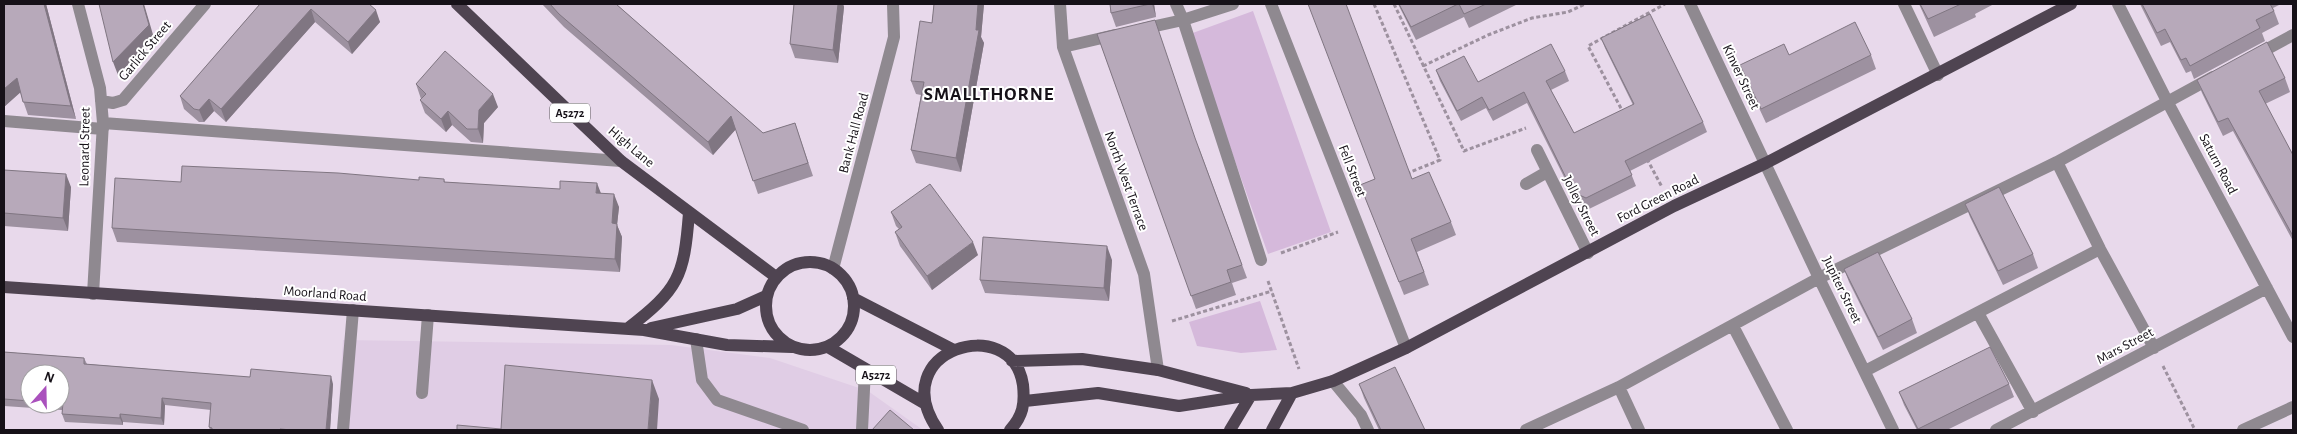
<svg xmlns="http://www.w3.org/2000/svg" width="2297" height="434" font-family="'Alegreya Sans',sans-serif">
  <rect width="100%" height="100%" fill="#e8d9eb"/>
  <path fill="#e0cde5" d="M343,340L671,345L770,358L868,391L923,430H337Z"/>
  <path fill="#d5b9db" d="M1253,11L1331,232L1268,254L1190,34Z
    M1260,301L1277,350L1241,353L1197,346L1189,322Z"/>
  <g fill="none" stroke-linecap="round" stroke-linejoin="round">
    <path stroke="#9d919f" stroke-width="3" stroke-dasharray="4 2.5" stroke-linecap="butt" d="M1374,4L1440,160L1408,173
      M1394,4L1464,151L1526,128
      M1423,66L1488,35L1532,18L1568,12L1585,4
      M1624,114L1588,46L1665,4
      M1647,159L1662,187
      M1281,253L1338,232
      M1268,281L1299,369
      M1172,321L1272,291
      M2163,366L2195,430"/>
    <path stroke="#8f8990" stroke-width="12" d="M78,4L100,88L103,123L93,294
      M1060,4L1063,47L1144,274L1158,370
      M1176,4L1183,20L1261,260
      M1271,4L1406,348
      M1690,4L1819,278L1893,430
      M1904,4L1938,75
      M2118,4L2167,101L2293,337
      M1142,29L1183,20L1233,4
      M1063,47L1115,35
      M2256,55L2293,35
      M101,101L113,103L123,100L205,4
      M4,121L103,129
      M103,123L621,161
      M1537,150L1588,253
      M2057,162L2100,249L2154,348
      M1526,184L1547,172
      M833,269L894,37L893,4
      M1978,313L2033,412
      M1733,326L1787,430
      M696,339L702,380L717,400L803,430
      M1865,371L2100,249
      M1333,381L1361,415L1368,430
      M1619,387L1639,430
      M422,393L428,315
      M343,430L353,310
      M862,430L865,369
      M1526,430L1619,387L1819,278L2057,162L2213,77
      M1996,430L2267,288
      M2243,430L2293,407"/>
    <path stroke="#4f4451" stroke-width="12" d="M457,4L621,161L776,277
      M766 306a44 44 0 1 1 88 0a44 44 0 1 1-88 0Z
      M4,287L644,330L727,345L792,347
      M853,298L952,349
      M651,328L737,309L766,296
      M627,329C679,289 684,277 689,213
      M828,347L924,403
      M1012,361L1082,359L1158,370L1246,393
      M1025,401L1098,393L1179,406L1251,395L1292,393L1333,381L1406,348L1674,206L1766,163L2071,4
      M938,430C883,350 1012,311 1023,385C1025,404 1023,416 1010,430
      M1230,430L1251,395
      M1272,430L1292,393"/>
  </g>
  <path fill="#9d91a0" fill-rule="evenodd" d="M4,4H46L76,119L28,115L20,92L4,107Z
    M260,4H369L380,22L352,54L315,22L226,122L214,111L204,122H199L184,109L180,96Z
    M542,4H616L763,133L795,123L813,176L758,194L736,129L713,155L564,27Z
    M794,4H843L844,7L838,63L795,58L790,44Z
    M934,4H984L981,37L984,43L961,172L916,163L911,150L921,95L916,94L911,81L932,23Z
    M1110,4H1154L1156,17L1116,27L1111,13Z
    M1398,4H1518L1469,28L1464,17L1416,40Z
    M1919,4H1994L1975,14L1976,17L1934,37Z
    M2140,4H2281L2273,8L2279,24L2262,33L2265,41L2194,79L2191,71L2186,73L2170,42L2161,46Z
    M1097,34L1199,148L1247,278L1232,283L1236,295L1196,309Z
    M1601,38L1703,122L1707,132L1630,171L1636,186L1589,209L1577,203L1527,103L1493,121L1486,108L1461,121L1440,81L1436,70L1478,82L1565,71L1569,81L1551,90L1574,133L1633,105L1605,48Z
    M1789,55H1871L1876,69L1766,123L1745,78L1740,65Z
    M2285,78L2290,92L2265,104L2293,155V241L2233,131L2223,136L2202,93L2197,80Z
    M416,84L498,107L484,123L483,143L471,142L452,125L446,132L425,113L420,100L421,99Z
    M4,170L71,187L68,231L4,226Z
    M444,179L445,182L601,193L619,207L617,225L622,237L620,272L117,242L112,228L181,182L419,180Z
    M1375,179H1412L1451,222L1456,235L1417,252L1429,285L1404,295L1360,185Z
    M1965,204L2033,254L2038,268L2003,285L1970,217Z
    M891,212L978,255L932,290L900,246L895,232L899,229L896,226Z
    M1112,260L1109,301L985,293L980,280Z
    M1844,269L1912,319L1917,333L1883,350L1849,282Z
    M4,352L84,358L87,364L333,384L330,430H210L209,427L211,410L165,405L164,425L123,422V425L65,422L62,414V410L4,406ZM30,374H60V404H30Z
    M1359,384L1425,430H1379L1364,398Z
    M2009,384L2014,397L1947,430H1917L1904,405L1899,392Z"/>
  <path fill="#807682" d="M44,4H46L76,119L71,106Z
    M143,4H144L154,38L118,75L113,62Z
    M838,4H843L844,7L838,63L833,50Z
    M978,4H984L981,37L984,43L961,172L956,158L976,30Z
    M1152,4H1154L1156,17Z
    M311,9L315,22L226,122L221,109Z
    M376,10L380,22L352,54L348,42Z
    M17,78L22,91L4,107V89Z
    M493,94L498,107L484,123L483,143L478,129L479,110Z
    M209,99L214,111L204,122L199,110Z
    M448,111L452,125L446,132L441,119Z
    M731,116L736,129L713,155L708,142Z
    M66,174L71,187L68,231L63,218Z
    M597,183L602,196L596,193Z
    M614,194L619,207L617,225L622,237L620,272L615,259L612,223Z
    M973,242L978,255L932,290L927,276Z
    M1107,246L1112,260L1109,301L1104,288Z
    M331,376L333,384L330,430H326Z
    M652,380L659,399L657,430H648Z
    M162,398L165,405L164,425L161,418Z
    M120,414L123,422V425L120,418Z"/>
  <path fill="#b7a9ba" stroke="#807682" d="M4,4H44L71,106L23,102L17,78L4,89Z
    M99,4H143L149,25L113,62Z
    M260,4H369L376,10L348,42L311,9L221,109L209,99L199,110L194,109L180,96Z
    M550,4H616L763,133L795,123L808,163L753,181L731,116L708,142L559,14Z
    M794,4H838L833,50L790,44Z
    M934,4H978L976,30H979L956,158L911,150L924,82L911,81L920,21L932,23Z
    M1110,4H1150L1111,13Z
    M1308,4H1346L1412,179L1429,172L1451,222L1411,239L1424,272L1399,282L1360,185L1375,179Z
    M1399,4H1458L1411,27Z
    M1459,4H1486L1464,14Z
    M1920,4H1961L1928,19Z
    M2142,4H2270L2274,11L2256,20L2260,28L2190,66L2186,58L2181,60L2165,29L2157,33Z
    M1650,14L1703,122L1625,161L1632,175L1586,198L1573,192L1524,92L1489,110L1482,97L1457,111L1436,70L1464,56L1478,82L1551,44L1565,71L1546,81L1574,133L1634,104L1601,38Z
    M1155,20L1195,138L1242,265L1227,270L1231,282L1191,296L1097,34Z
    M1855,22L1871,55L1761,109L1740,65L1784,44L1789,55Z
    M2267,42L2285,78L2259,91L2293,155V236L2228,118L2218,122L2197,80Z
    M445,51L493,94L479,110L478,129H467L448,111L441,119L420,100L426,94L416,84Z
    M182,166L338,173L419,180V177L444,179V182L560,189V181L597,183L596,193L614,194L612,223L617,224L615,259L112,228L115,178L181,182Z
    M4,170L66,174L63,218L4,213Z
    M930,184L973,242L927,276L895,232L902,227L891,212Z
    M1999,187L2033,254L1998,271L1965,204Z
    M983,237L1107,246L1104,288L980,280Z
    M1878,252L1912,319L1878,337L1844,269Z
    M1990,347L2009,384L1918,429L1899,392Z
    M4,352L84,358V364L250,377L251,369L331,376L326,430H292L280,429V430H212V428L209,427L211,403L162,398L161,418L120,414V418L62,414L63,403H60V374H30V401L4,399Z
    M505,365L652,380L648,430H457V425L501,429Z
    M1395,367L1425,430H1381L1359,384Z
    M890,410L914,430H872Z"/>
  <g text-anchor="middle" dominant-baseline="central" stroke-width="4" stroke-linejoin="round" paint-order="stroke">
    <g fill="#fff" stroke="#5c585d" stroke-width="1">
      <rect x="550" y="103.5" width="40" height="19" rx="4"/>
      <rect x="856" y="365.5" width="40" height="19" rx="4"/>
    </g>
    <g font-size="12" font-weight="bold" fill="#161118">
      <text x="570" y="113">A5272</text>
      <text x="876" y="375">A5272</text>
    </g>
    <g font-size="14" fill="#161118" stroke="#fff">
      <text transform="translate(145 51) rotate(-50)">Garlick Street</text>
      <text transform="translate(1741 77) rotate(65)">Kinver Street</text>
      <text transform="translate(854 133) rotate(-75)">Bank Hall Road</text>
      <text transform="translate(85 147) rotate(-89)">Leonard Street</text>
      <text transform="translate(631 147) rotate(40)">High Lane</text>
      <text transform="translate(2218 164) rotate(62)">Saturn Road</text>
      <text transform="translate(1352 171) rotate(69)">Fell Street</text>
      <text transform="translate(1126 181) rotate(70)">North West Terrace</text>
      <text transform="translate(1658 199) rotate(-27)">Ford Green Road</text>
      <text transform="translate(1581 206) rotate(63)">Jolley Street</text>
      <text transform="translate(1842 290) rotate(64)">Jupiter Street</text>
      <text transform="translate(325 294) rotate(4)">Moorland Road</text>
      <text transform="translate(2125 346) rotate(-28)">Mars Street</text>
    </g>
    <g font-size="19" font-weight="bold" letter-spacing="1" fill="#161118" stroke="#fff">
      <text x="989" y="94">SMALLTHORNE</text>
    </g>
  </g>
  <rect width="2297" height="434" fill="none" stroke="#161118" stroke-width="10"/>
  <g transform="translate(45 389) rotate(20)"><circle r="24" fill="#ffffff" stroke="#a2a0a3"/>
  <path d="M0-4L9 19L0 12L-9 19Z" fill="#aa51bd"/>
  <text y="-8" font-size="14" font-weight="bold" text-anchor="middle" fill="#161118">N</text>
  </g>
</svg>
